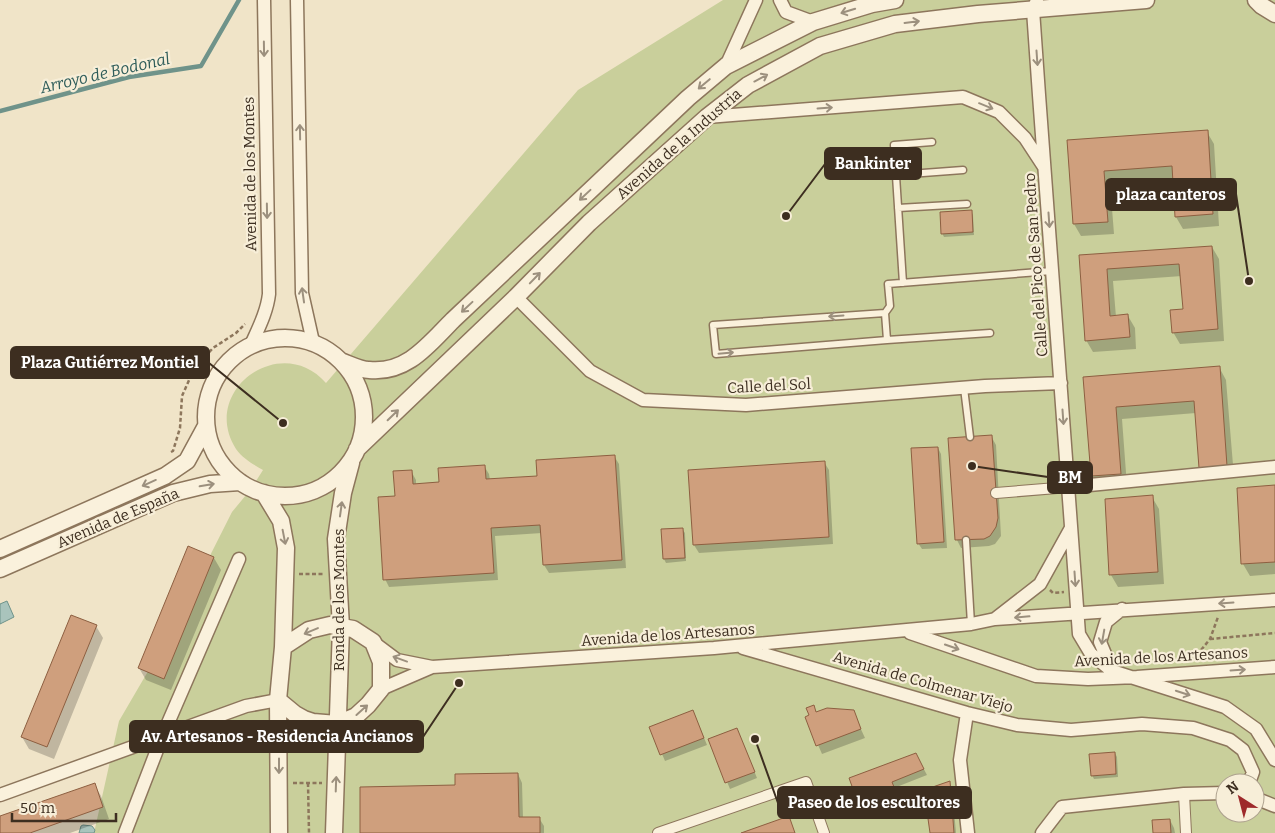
<svg xmlns="http://www.w3.org/2000/svg" width="1275" height="833" font-family="Bitter,serif">
  <rect width="100%" height="100%" fill="#f0e4c8"/>
  <path fill="#c9cf9b" fill-rule="evenodd" d="M723,0H1275V833H94L119,721L175,625L232,512L251,489L263,470C253,464 243,459 236,449C199,391 281,331 326,383L578,90ZM1225,783H1255V813H1225Z"/>
  <path fill="#a9c4bc" stroke="#6f938a" d="M7,601L14,617L0,624V604Z
    M83,825L92,826L95,830L94,833H79L81,826Z"/>
  <path fill="#0003" d="M1207,132L1214,144L1219,226L1183,229L1176,217L1174,179L1110,183L1114,234L1081,236L1074,224L1068,142Z
    M971,211L973,215L974,235L944,237L942,233Z
    M1212,247L1219,259L1224,341L1180,344L1173,332L1184,310L1182,276L1113,281L1116,317L1128,316L1135,328L1136,349L1093,352L1086,340L1080,257Z
    M1219,367L1226,380L1234,477L1207,480L1200,467L1196,413L1122,419L1127,486L1099,488L1092,476L1085,378Z
    M991,436L996,445L1001,536L995,544L989,546L961,548L957,540L949,440Z
    M938,448L941,454L947,548L922,549L918,543Z
    M614,456L619,464L626,568L549,573L544,565L542,533L495,536L498,580L389,587L385,579L396,497L411,471L416,480V485L440,484L484,466L489,474L490,480L538,477Z
    M824,462L829,470L833,544L699,553L694,545Z
    M1275,487V574L1250,576L1243,564Z
    M1152,497L1159,509L1164,584L1118,587L1111,575Z
    M682,529L685,533L686,561L666,563L664,559Z
    M189,548L214,558L221,570L171,690L146,680L139,668Z
    M96,626L103,638L54,759L29,749L22,737Z
    M693,711L707,745L665,761L651,728Z
    M853,712L865,738L822,754L806,717L817,713Z
    M737,729L757,778L730,789L710,740Z
    M1115,753L1117,757L1118,777L1094,779L1092,775Z
    M919,760L927,775L894,788L897,793L861,806L850,779Z
    M518,774L522,783L523,818H539L544,826V833H361L456,787Z
    M949,782L952,788L956,833H931Z
    M94,784L101,796L109,819L70,833H0V818Z
    M1170,820L1174,828L1175,833H1154Z"/>
  <g fill="none" stroke-linecap="round" stroke-linejoin="round">
    <path stroke="#6f938a" stroke-width="4.5" d="M0,111L129,77L201,66L239,0"/>
  </g>
  <path fill="#cf9f7d" stroke="#8d5f41" d="M1208,130L1213,214L1175,217L1172,166L1104,171L1108,222L1073,224L1067,140Z
    M972,210L973,232L941,234L940,212Z
    M1212,246L1218,329L1172,333L1170,310L1183,309L1179,264L1107,269L1110,316L1128,314L1130,337L1085,341L1079,255Z
    M1220,366L1227,466L1199,468L1194,401L1116,407L1121,474L1091,476L1083,377Z
    M992,435L998,518L996,527L990,536L984,539L955,540L948,438Z
    M938,447L944,542L917,544L911,448Z
    M615,455L622,560L543,565L540,525L491,528L494,573L383,580L378,497L395,496L393,471L412,470L413,484L439,482L438,468L485,465L486,479L537,476L536,460Z
    M825,461L829,537L693,545L688,470Z
    M1275,485V562L1241,564L1237,488Z
    M1153,495L1158,572L1109,575L1105,499Z
    M683,528L685,558L663,559L661,529Z
    M188,546L214,557L164,679L138,668Z
    M71,615L97,625L47,747L21,737Z
    M814,705L816,712L827,708L854,710L861,729L816,746L805,717L809,715L806,708Z
    M693,710L704,738L660,755L649,727Z
    M737,728L755,772L725,783L708,739Z
    M1115,752L1116,774L1091,776L1089,754Z
    M916,753L924,769L892,782L894,787L857,800L849,778Z
    M518,773L519,817H540V833H360V787L455,785V774Z
    M950,781L954,833H930L924,790Z
    M95,783L103,807L30,833H0V816Z
    M789,816L795,833H741Z
    M1170,819L1171,833H1153L1152,820Z"/>
  <g fill="none" stroke-linecap="round" stroke-linejoin="round">
    <defs>
      <path id="service" d="M896,175L963,170
        M898,208L967,204
        M903,283L894,145L932,142
        M885,313L713,325L716,354L887,340
        M990,333L887,340L885,313L890,306L888,284L1052,271
        M964,388L970,437
        M966,540L971,624"/>
      <path id="pedestrian" d="M996,493L1069,487
        M1184,794L1186,833
        M658,833L806,782L824,833"/>
      <path id="minor" d="M297,0L302,293L313,342
        M780,0L786,12L813,22
        M1037,0L1033,10L1039,95L1079,634L1091,654L1112,671L1225,707L1256,729L1275,760
        M726,66L756,0
        M707,117L963,97L999,112L1025,138L1044,167
        M516,297L590,371L643,400L746,405L985,386L1061,383
        M251,345C258,329 267,312 269,294L264,0
        M1069,487L1275,467
        M995,619L1040,584L1071,528
        M910,633L1036,676L1088,679L1137,677L1275,667
        M373,642L397,660L432,667L714,648L971,624L995,619L1275,600
        M743,648L967,713L1017,725L1071,730L1142,724L1193,728L1230,740L1243,750L1253,772L1249,783
        M1111,668L1100,642L1106,622L1122,609
        M381,689L432,667
        M967,713L960,760L968,833
        M0,795L246,706L278,700
        M1255,798L1275,806
        M125,833L162,737L239,559
        M1042,833L1062,807L1184,794L1225,793"/>
      <path id="tertiary" d="M1256,0L1262,6L1275,14
        M206 417a79 79 0 1 1 158 0a79 79 0 1 1-158 0Z
        M343,362C351,365 361,370 369,370C407,374 429,344 453,320L688,98L726,66L813,22L872,4L895,0
        M357,449L516,297L589,223L707,117L748,85L820,46L895,24L978,14L1146,0
        M264,493L281,521L286,548L283,647L278,700L279,833
        M0,549L165,476L187,461L206,426
        M0,569L173,493L210,484L240,482
        M278,700L295,714L304,719L313,722L337,724L356,716L368,705L381,689V662L373,642L353,629L330,625L309,630L283,647
        M334,833L341,627L336,539L343,493L351,463"/>
    </defs>
    <use href="#service" stroke="#8d765c" stroke-width="9"/>
    <use href="#pedestrian" stroke="#8d765c" stroke-width="12"/>
    <use href="#minor" stroke="#8d765c" stroke-width="15"/>
    <use href="#tertiary" stroke="#8d765c" stroke-width="19"/>
    <path stroke="#8d765c" stroke-width="2.5" stroke-dasharray="4 2.5" stroke-linecap="butt" d="M171,452L173,451L180,428L182,396L194,369L213,348L236,333L245,324
      M299,574H324
      M1050,590L1053,593L1064,592
      M1210,639L1275,633
      M1193,660L1210,639L1218,617
      M293,783H322
      M308,783L309,833"/>
    <use href="#service" stroke="#faf1dc" stroke-width="6"/>
    <use href="#pedestrian" stroke="#faf1dc" stroke-width="10"/>
    <use href="#minor" stroke="#faf1dc" stroke-width="12"/>
    <use href="#tertiary" stroke="#faf1dc" stroke-width="16"/>
  </g>
  <defs><path id="oneway-shaft" d="M-6 0H5M1.5-3L5.5 0L1.5 3" fill="none" stroke-width="1.6" stroke-linecap="round" stroke-linejoin="round" transform="scale(1.25)"/></defs>
  <g stroke="#9c907e">
    <use href="#oneway-shaft" transform="translate(848 11) rotate(163)"/>
    <use href="#oneway-shaft" transform="translate(912 22) rotate(-7)"/>
    <use href="#oneway-shaft" transform="translate(264 49) rotate(89)"/>
    <use href="#oneway-shaft" transform="translate(1037 58) rotate(86)"/>
    <use href="#oneway-shaft" transform="translate(761 78) rotate(-28)"/>
    <use href="#oneway-shaft" transform="translate(704 84) rotate(140)"/>
    <use href="#oneway-shaft" transform="translate(986 106) rotate(22)"/>
    <use href="#oneway-shaft" transform="translate(825 108) rotate(-4)"/>
    <use href="#oneway-shaft" transform="translate(300 132) rotate(-91)"/>
    <use href="#oneway-shaft" transform="translate(585 195) rotate(137)"/>
    <use href="#oneway-shaft" transform="translate(267 211) rotate(89)"/>
    <use href="#oneway-shaft" transform="translate(1049 220) rotate(86)"/>
    <use href="#oneway-shaft" transform="translate(535 278) rotate(-46)"/>
    <use href="#oneway-shaft" transform="translate(303 295) rotate(-98)"/>
    <use href="#oneway-shaft" transform="translate(467 307) rotate(137)"/>
    <use href="#oneway-shaft" transform="translate(836 316) rotate(176)"/>
    <use href="#oneway-shaft" transform="translate(726 353) rotate(-5)"/>
    <use href="#oneway-shaft" transform="translate(393 415) rotate(-44)"/>
    <use href="#oneway-shaft" transform="translate(1063 417) rotate(86)"/>
    <use href="#oneway-shaft" transform="translate(149 483) rotate(156)"/>
    <use href="#oneway-shaft" transform="translate(207 485) rotate(-10)"/>
    <use href="#oneway-shaft" transform="translate(341 509) rotate(-82)"/>
    <use href="#oneway-shaft" transform="translate(284 537) rotate(79)"/>
    <use href="#oneway-shaft" transform="translate(1075 579) rotate(86)"/>
    <use href="#oneway-shaft" transform="translate(1226 603) rotate(176)"/>
    <use href="#oneway-shaft" transform="translate(1022 617) rotate(175)"/>
    <use href="#oneway-shaft" transform="translate(311 631) rotate(157)"/>
    <use href="#oneway-shaft" transform="translate(1103 637) rotate(100)"/>
    <use href="#oneway-shaft" transform="translate(952 647) rotate(19)"/>
    <use href="#oneway-shaft" transform="translate(400 659) rotate(-160)"/>
    <use href="#oneway-shaft" transform="translate(1238 670) rotate(-4)"/>
    <use href="#oneway-shaft" transform="translate(1183 693) rotate(18)"/>
    <use href="#oneway-shaft" transform="translate(362 710) rotate(-42)"/>
    <use href="#oneway-shaft" transform="translate(279 766) rotate(90)"/>
    <use href="#oneway-shaft" transform="translate(336 784) rotate(-88)"/>
  </g>
  <g text-anchor="middle" dominant-baseline="central" stroke-width="4.5" stroke-linejoin="round" paint-order="stroke">
    <g font-size="15" fill="#3d2e20" stroke="#f7eed8">
      <text transform="translate(679 144) rotate(-41)">Avenida de la Industria</text>
      <text transform="translate(250 174) rotate(-91)">Avenida de los Montes</text>
      <text transform="translate(1036 265) rotate(-94)">Calle del Pico de San Pedro</text>
      <text transform="translate(769 386) rotate(-3)">Calle del Sol</text>
      <text transform="translate(118 518) rotate(-23)">Avenida de España</text>
      <text transform="translate(339 600) rotate(-90)">Ronda de los Montes</text>
      <text transform="translate(668 635) rotate(-4)">Avenida de los Artesanos</text>
      <text transform="translate(1161 657) rotate(-3)">Avenida de los Artesanos</text>
      <text transform="translate(923 682) rotate(16)">Avenida de Colmenar Viejo</text>
    </g>
    <g font-size="16" font-style="italic" fill="#2f5d5a" stroke="#f7eed8">
      <text transform="translate(105 73) rotate(-13)">Arroyo de Bodonal</text>
    </g>
  </g>
  <path fill="none" stroke="#3d2e20" stroke-width="2" d="M786 216L825 164M1249 281L1236 194M283 423L209 363M972 466L1048 477M459 683L423 737M755 739L778 803"/>
  <g fill="#3d2e20" stroke="#f7eed8" stroke-width="2">
    <circle cx="786" cy="216" r="5"/>
    <circle cx="1249" cy="281" r="5"/>
    <circle cx="283" cy="423" r="5"/>
    <circle cx="972" cy="466" r="5"/>
    <circle cx="459" cy="683" r="5"/>
    <circle cx="755" cy="739" r="5"/>
  </g>
  <g fill="#3d2e20" stroke="#3d2e20" stroke-width="2">
    <rect x="825" y="148" width="96" height="31" rx="5"/>
    <rect x="1106" y="179" width="130" height="31" rx="5"/>
    <rect x="11" y="347" width="198" height="31" rx="5"/>
    <rect x="1048" y="462" width="44" height="31" rx="5"/>
    <rect x="130" y="721" width="293" height="31" rx="5"/>
    <rect x="778" y="787" width="193" height="31" rx="5"/>
  </g>
  <g font-size="16" text-anchor="middle" font-weight="bold" fill="#fff">
    <text x="873" y="169">Bankinter</text>
    <text x="1171" y="200">plaza canteros</text>
    <text x="110" y="368">Plaza Gutiérrez Montiel</text>
    <text x="1070" y="483">BM</text>
    <text x="277" y="742">Av. Artesanos - Residencia Ancianos</text>
    <text x="874" y="808">Paseo de los escultores</text>
  </g>
  <g transform="translate(1240 798) rotate(324)"><circle r="24" fill="#f7eed8" stroke="#ada18e"/>
  <path d="M0-4L9 19L0 12L-9 19Z" fill="#9e2a2b"/>
  <text y="-8" font-size="14" font-weight="bold" text-anchor="middle" fill="#3d2e20">N</text>
  </g>
  <path d="M12 813v8h104v-8" fill="none" stroke="#3d2e20" stroke-width="2.5"/>
  <text x="20" y="813" font-size="15" fill="#3d2e20" stroke="#f7eed8" stroke-width="4" paint-order="stroke">50 m</text>
</svg>
